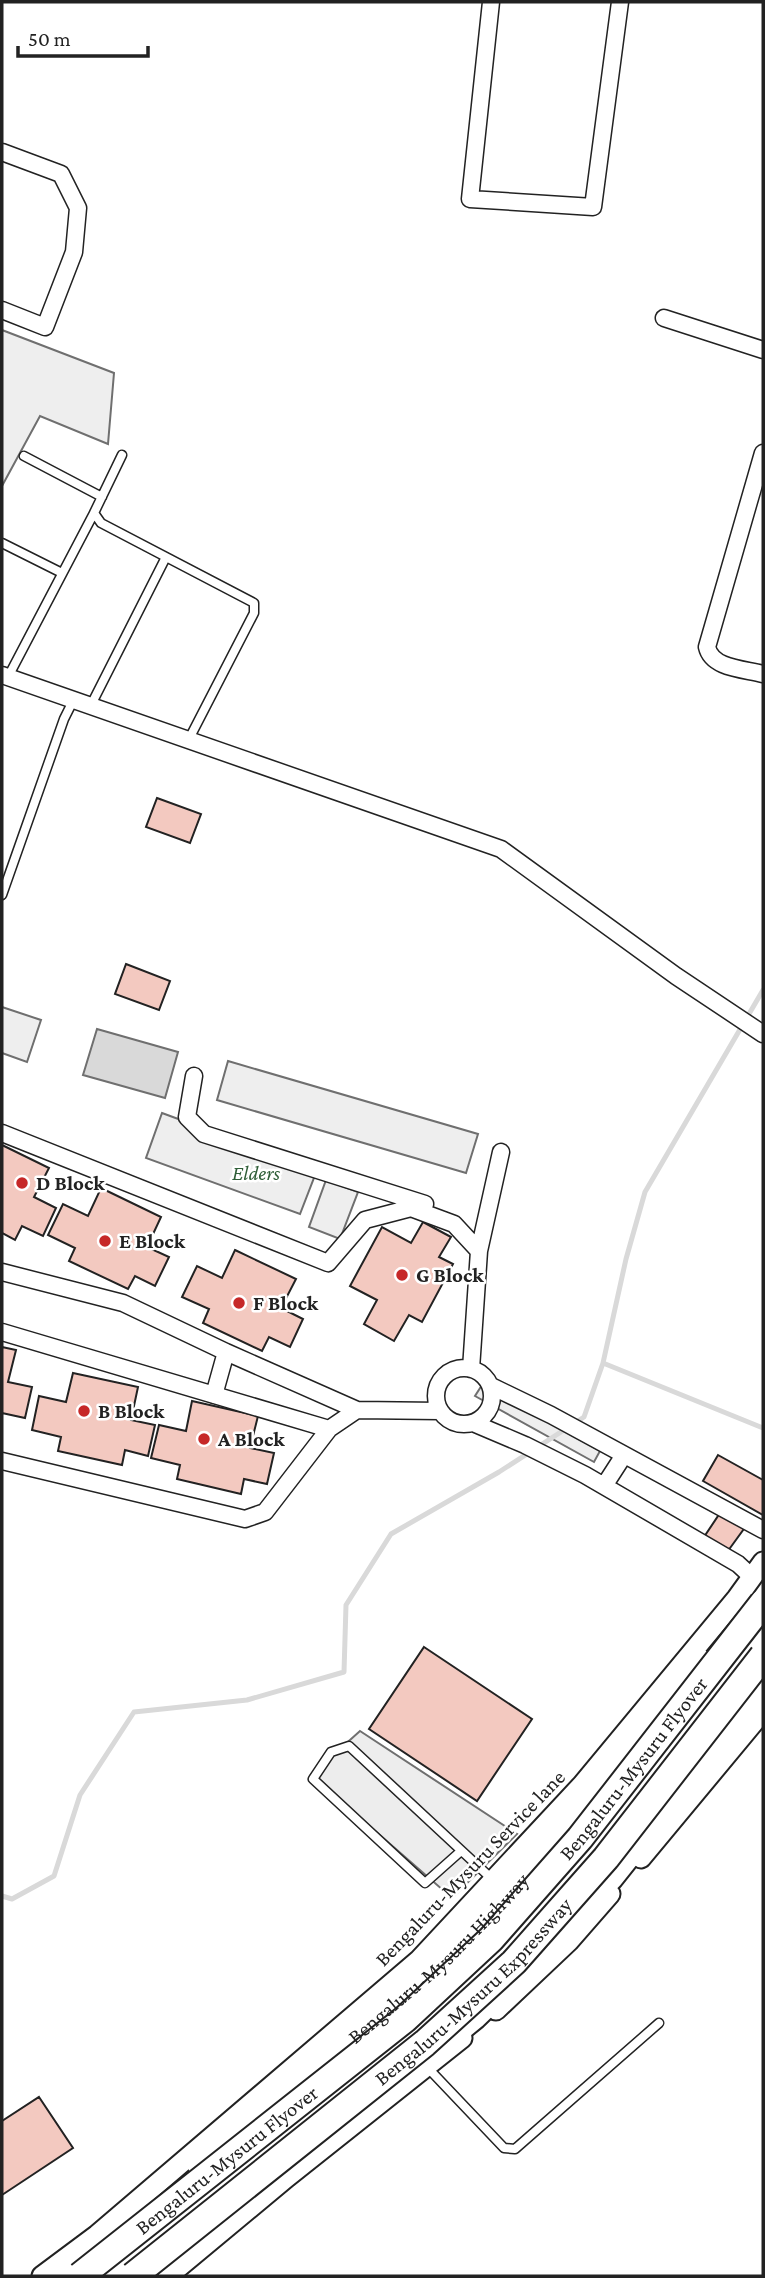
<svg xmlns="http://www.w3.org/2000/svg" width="765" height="2278" font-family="'Crimson Pro',serif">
  <rect width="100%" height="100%" fill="#fff"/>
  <path fill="#eee" stroke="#6f6f6f" stroke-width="2" d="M2,330L114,373L108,444L40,416L2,486Z
    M2,1007L41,1020L27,1062L2,1053Z
    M228,1061L478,1134L466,1173L217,1100Z
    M162,1113L317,1170L300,1214L146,1158Z
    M326,1180L358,1192L340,1239L309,1227Z
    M482,1385L600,1451L594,1462L475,1396Z"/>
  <path fill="#ededed" stroke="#6f6f6f" stroke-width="2" d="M360,1731L517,1834L452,1898L311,1775Z"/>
  <path fill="#d9d9d9" stroke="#6f6f6f" stroke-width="2" d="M97,1029L178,1052L165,1098L83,1075Z"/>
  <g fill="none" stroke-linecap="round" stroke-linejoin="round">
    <path stroke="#d9d9d9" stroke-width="5" d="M603,1363L763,1428
      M2,1896L12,1899L54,1876L80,1795L134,1712L247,1700L344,1672L346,1605L391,1534L499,1472L584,1417L603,1363L626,1259L645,1192L763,990"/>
  </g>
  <path fill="#f3c9c0" stroke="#222" stroke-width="2" d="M157,798L201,814L190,843L146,827Z
    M126,964L170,981L159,1010L115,994Z
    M2,1145L49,1168L34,1197L56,1208L43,1236L22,1226L15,1240L2,1233Z
    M101,1188L161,1217L147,1247L169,1257L155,1286L135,1276L128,1289L69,1261L75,1248L48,1235L63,1204L88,1216Z
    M423,1222L451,1237L439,1257L453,1264L422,1322L409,1315L394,1341L364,1324L377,1300L350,1286L382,1227L411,1243Z
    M235,1250L296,1279L281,1308L303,1319L290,1347L269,1337L262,1351L203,1323L209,1309L182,1297L197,1266L222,1278Z
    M2,1347L16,1350L8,1382L32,1387L25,1418L2,1413V1415Z
    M73,1373L138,1387L131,1420L155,1425L148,1456L125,1450L122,1465L58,1451L61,1437L32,1430L39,1396L66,1402Z
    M192,1401L258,1416L250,1448L274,1453L267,1484L244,1479L241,1494L177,1479L180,1465L151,1458L159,1425L186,1431Z
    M718,1455L763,1480V1515L703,1481Z
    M722,1510L746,1526L725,1555L702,1540Z
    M424,1647L532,1719L477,1801L369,1729Z
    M39,2097L73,2148L2,2195V2121Z"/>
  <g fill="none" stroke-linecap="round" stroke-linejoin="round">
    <defs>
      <path id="service" d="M122,455L94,513L101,523L254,603V613L189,739
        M24,456L102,497
        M2,543L62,573
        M8,677L94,513
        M91,705L166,557
        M2,895L64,719L74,699
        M461,1851L425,1883L313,1779L331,1752L349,1746L492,1879
        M427,2067L504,2148L515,2149L659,2023"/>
      <path id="minor" d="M491,2L470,199L593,207L620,2
        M2,152L61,174L78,208L74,252L45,327L2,310
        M664,318L763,350
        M763,453L707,647C712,669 745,669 763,674
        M2,675L501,849L676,976L763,1034
        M194,1076L187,1117L204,1134L425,1204
        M2,1133L328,1263L365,1220L411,1208L454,1224L479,1251
        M2,1272L123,1303L226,1352L357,1410
        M2,1332L329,1429
        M436 1396a28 28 0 1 1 56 0a28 28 0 1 1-56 0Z
        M471,1369L479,1251L501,1152
        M491,1386L551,1415L763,1530
        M214,1395L226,1352
        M473,1423L525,1445L585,1475L738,1564L752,1577
        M2,1461L245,1519L265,1512L329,1429L357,1410L440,1411
        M604,1486L624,1455"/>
      <path id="tertiary" d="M641,1858L763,1711
        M496,2010L569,1941L610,1894
        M42,2276L97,2235L419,1960L582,1785L737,1598L763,1562
        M168,2276L286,2178L462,2038"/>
      <g id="trunk">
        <path d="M539,1951L611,1876L763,1685"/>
        <path d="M442,2042L474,2016L505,1986"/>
        <path id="s1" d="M201,2165L441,1964L507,1897L593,1796L701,1663"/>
        <path d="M60,2276L97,2247"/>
      </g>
    </defs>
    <use href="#service" stroke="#222" stroke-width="11"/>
    <use href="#minor" stroke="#222" stroke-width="19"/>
    <use href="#tertiary" stroke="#222" stroke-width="23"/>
    <use href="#trunk" stroke="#222" stroke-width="30"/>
    <use href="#service" stroke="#fff" stroke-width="8"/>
    <use href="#minor" stroke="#fff" stroke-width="16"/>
    <use href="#tertiary" stroke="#fff" stroke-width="19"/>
    <use href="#trunk" stroke="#fff" stroke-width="26"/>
    <defs>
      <g id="trunk-bridge">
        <path id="s2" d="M80,2276L405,2019L491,1939L580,1838L763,1603"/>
        <path id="s3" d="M133,2276L425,2043L514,1962L606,1858L763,1656"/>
      </g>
    </defs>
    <use href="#trunk-bridge" stroke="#222" stroke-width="30" stroke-linecap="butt"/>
    <use href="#trunk-bridge" stroke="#fff" stroke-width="26"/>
  </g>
  <g fill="#c62828" stroke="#fff" stroke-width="2.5">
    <circle cx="22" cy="1183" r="7"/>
    <circle cx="105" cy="1241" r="7"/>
    <circle cx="402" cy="1275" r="7"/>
    <circle cx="239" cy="1303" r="7"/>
    <circle cx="84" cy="1411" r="7"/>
    <circle cx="204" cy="1439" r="7"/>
  </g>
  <g text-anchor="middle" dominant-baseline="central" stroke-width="5" stroke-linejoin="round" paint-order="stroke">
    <g font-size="21" font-style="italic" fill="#2f5e38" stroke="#fff">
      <text x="256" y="1173">Elders</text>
    </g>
    <g font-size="21" font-weight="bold" fill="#222" stroke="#fff" text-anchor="start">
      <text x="36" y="1183">D Block</text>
      <text x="119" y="1241">E Block</text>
      <text x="416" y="1275">G Block</text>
      <text x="253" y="1303">F Block</text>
      <text x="98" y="1411">B Block</text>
      <text x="218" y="1439">A Block</text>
    </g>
    <g font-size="21" fill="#222" stroke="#fff">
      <text stroke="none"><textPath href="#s2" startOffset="754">Bengaluru-Mysuru Flyover</textPath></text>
      <text transform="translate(470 1868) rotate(-46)">Bengaluru-Mysuru Service lane</text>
      <text stroke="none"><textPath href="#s1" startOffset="315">Bengaluru-Mysuru Highway</textPath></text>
      <text stroke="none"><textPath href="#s3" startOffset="444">Bengaluru-Mysuru Expressway</textPath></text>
      <text stroke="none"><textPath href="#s2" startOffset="187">Bengaluru-Mysuru Flyover</textPath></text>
    </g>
  </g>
  <rect width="765" height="2278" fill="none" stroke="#222222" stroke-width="7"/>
  <path d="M18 46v10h130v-10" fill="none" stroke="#222222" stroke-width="3.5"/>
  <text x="28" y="46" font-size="21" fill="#222222" stroke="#ffffff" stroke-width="5" paint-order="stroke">50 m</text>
</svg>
